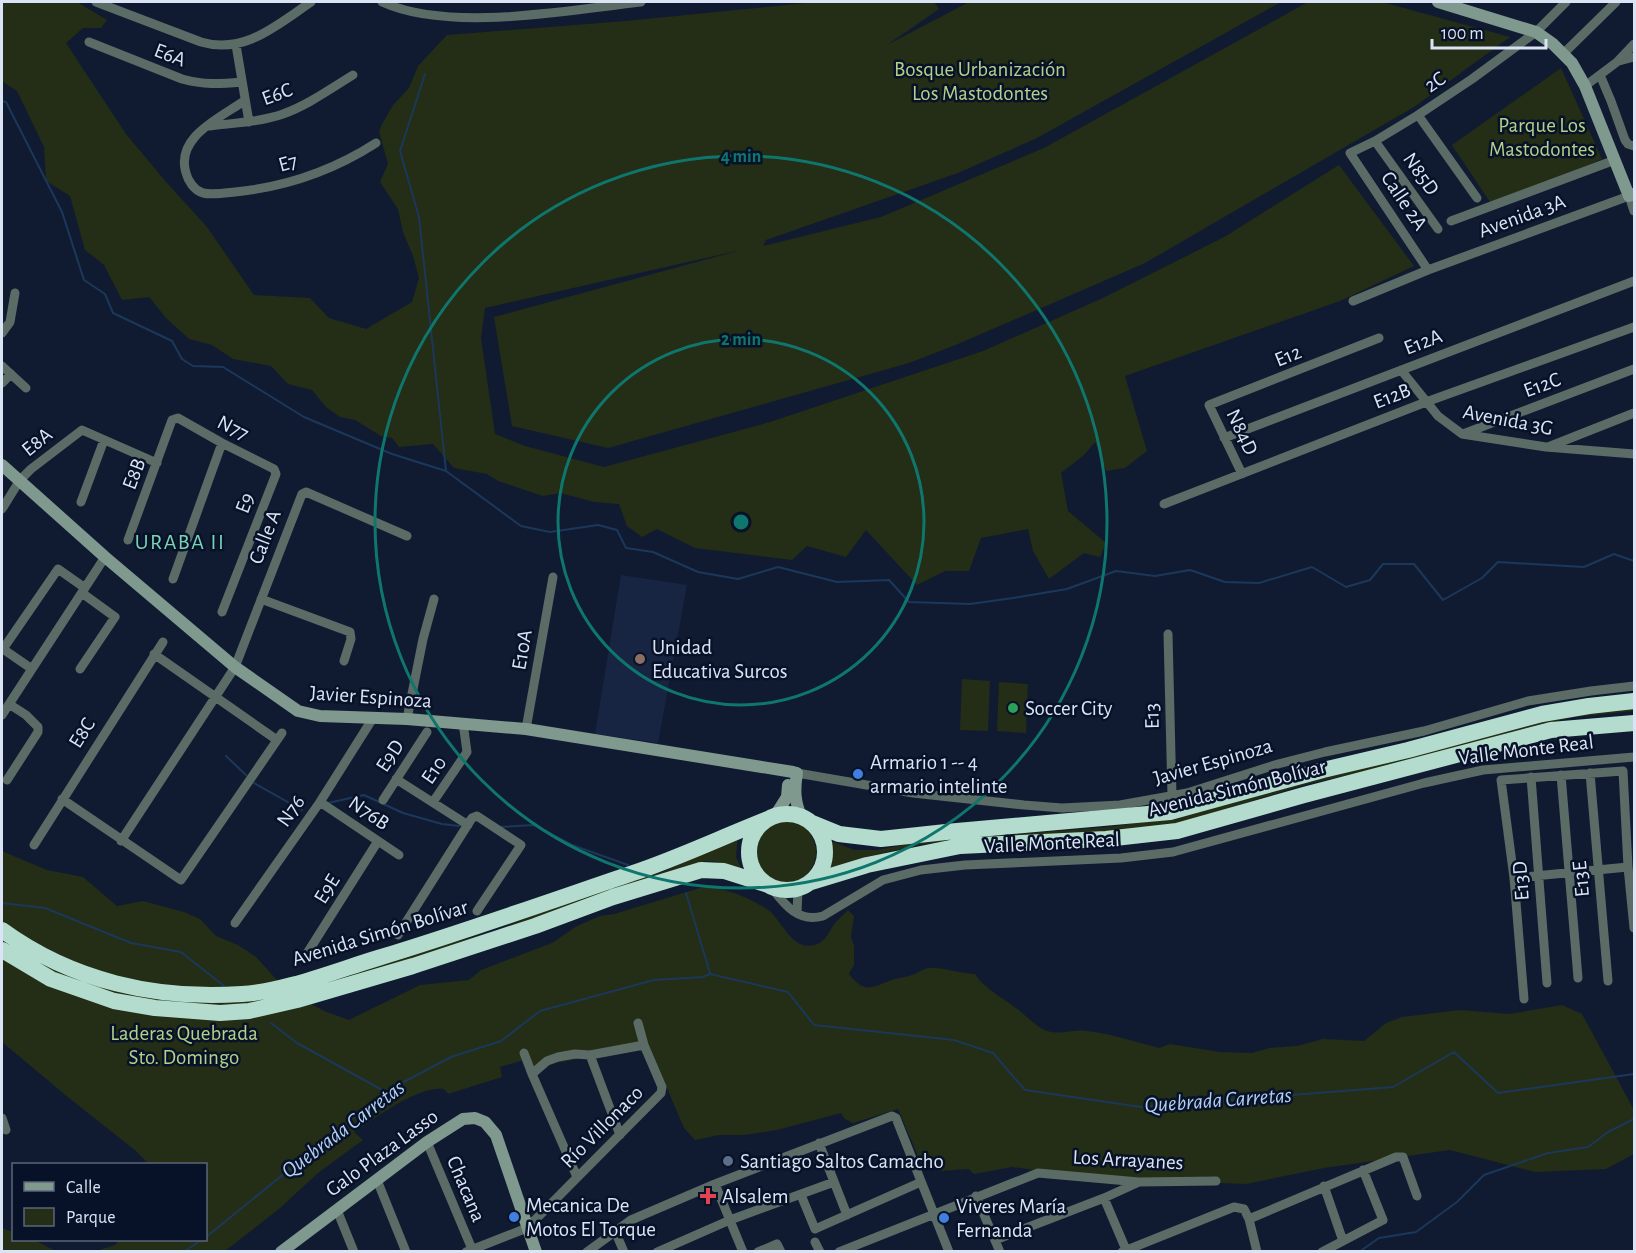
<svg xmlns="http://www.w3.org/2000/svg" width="1636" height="1253" font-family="'Alegreya Sans',sans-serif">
  <rect width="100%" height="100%" fill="#101b32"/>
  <path fill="#172542" d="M621,575L687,585L658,743L595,734Z"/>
  <path fill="#242d15" d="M2,2H77L107,20L101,28H83L66,43L126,134L167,183L207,227L254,295L310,298L329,318L366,329L412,302L419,278L413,256L403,232L398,209L380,182L388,164L379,132L381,126L393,105L409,88L418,66L447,35L626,21L817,2H934L939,9L887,45L969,2H1281L1037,138L958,173L766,240L763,246L881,217L1044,148L1308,2H1382L1510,37L1414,107L1145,263L958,344L909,363L608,448L512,426L494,317L741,250L485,308L481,338L495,434L525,446L604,467L770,422L983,351L1105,297L1226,236L1339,165L1414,266L1340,301L1125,376L1147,451L1125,468L1106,471L1095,442L1084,455L1061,473L1068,511L1106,543L1100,557L1084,553L1049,579L1033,551L1028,529L981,538L969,571H945L917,585L866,530L846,557L807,546L792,560L695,548L657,529L642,537L627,526L619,504L594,502L560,493L543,496L498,481L487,474L454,468L433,444L399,447L392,438L381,436L355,420L340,417L326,407L312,390L288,384L271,366L233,359L212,345L189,339L166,318L149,297L122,300L104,265L85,250L70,196L46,181L44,147L17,91L2,81Z
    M1561,68L1602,159L1494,208L1452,145Z
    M962,679L990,681L988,731L960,730Z
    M999,682L1028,684L1026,733L997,731Z
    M1634,706V711L1575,717L1538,725L1386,767L1307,784L1190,820L1164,826L1127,831L961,840L924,844L878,854L827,869L831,855L829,840L854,850H877L923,841L1108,827L1177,817L1538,721Z
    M754 852a31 31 0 1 1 62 0a31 31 0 1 1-62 0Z
    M738,836L736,857L742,870L717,862L705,861L667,875L576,902L532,921L295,995L324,1011L349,1020L420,985L469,980L481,970L552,943L577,926L600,916L614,914L700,888C723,886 747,897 767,909C782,919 792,954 817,944C827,940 829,931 835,923C839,919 844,914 848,910L854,916L851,937L854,946V965L849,974C863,992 870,989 889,981C896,978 904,978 912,975C918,973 922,969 929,968C945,967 958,973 975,974C984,988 1000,996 1013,1006C1026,1014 1036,1029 1051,1032C1062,1034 1076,1029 1087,1031C1112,1034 1136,1042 1159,1048L1170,1044L1220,1052L1252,1053L1269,1048L1297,1046L1323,1039L1364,1041L1386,1023L1402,1017L1460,1010L1510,1014L1562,1005L1582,1014L1634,1110V1154L1606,1169L1535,1172L1450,1150L1324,1168L1246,1184L1165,1181L1133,1183L1012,1167L974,1174L969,1169L939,1171L929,1164L923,1168L898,1109L853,1123L845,1119L841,1113L777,1130L744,1135H719L695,1140L684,1128L649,1046L556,1063L536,1070L524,1060L500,1067L502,1077L448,1094L444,1089C419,1085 375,1118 354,1132L363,1140L318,1173L279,1209L225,1251H96L115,1245L119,1240H206V1164H149L136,1151L69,1098L2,1042V851L47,870L83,877L117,906L143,901L184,912L200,919L216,936L238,945L256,957L277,980L459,941L494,931L595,891L665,871Z
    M2,1228L13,1232L14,1240H34L56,1251H2Z"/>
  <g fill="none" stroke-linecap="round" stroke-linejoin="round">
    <path stroke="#1b385a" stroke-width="2" d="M425,74L400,151L419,217L446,471
      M2,101L6,102L62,212L84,280L105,294L113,313L172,341L182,359L193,366L223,367L304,417L392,454L446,471L521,526L550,532L598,525L617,530L626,548L653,552L698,572L738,579L778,567L837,582L889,580L909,602L970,604L1013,598L1067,589L1116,571L1155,576L1190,570L1225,582L1259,583L1312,567L1346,587L1370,580L1383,564H1414L1443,600L1482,578L1498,562L1584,567L1614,554L1634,561
      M226,756L246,775
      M254,783L302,810
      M328,803L364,795L403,813L442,824L459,826
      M500,827L534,825L572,845L628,865
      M686,893L710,973
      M2,903L45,908L131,943L181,952L224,986
      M271,1023L297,1043L384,1091
      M206,1237L385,1092L451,1057L501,1041L540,1011L654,980L703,977L710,974L788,992L814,1025L954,1040L993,1053L1025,1090L1141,1107L1393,1087L1454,1052L1498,1093L1634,1074
      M184,1252L201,1240
      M1359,1252L1379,1238L1416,1232L1457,1202L1484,1175L1548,1153L1588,1147L1608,1132L1634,1119"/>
    <path stroke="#5b6b65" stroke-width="9" d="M96,2L201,42C244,55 277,25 311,2
      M382,2C450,33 568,10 641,2
      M89,42L182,79C204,85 219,84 242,82
      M236,45L249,122
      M1563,54L1616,2
      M1619,61L1634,57
      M1600,75L1611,101L1625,140L1628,144L1634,146
      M1585,86L1617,62L1634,44
      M244,101C220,118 175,137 186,173C188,181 194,190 203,193C212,195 225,193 235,192C285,187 334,170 376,143
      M1418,115L1477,198
      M210,126C234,123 260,122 283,114C308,105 330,89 353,75
      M1375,141L1438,229
      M1451,221L1615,160
      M1428,270L1350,153L1375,141L1418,115L1472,79L1536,32L1566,2
      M1353,301L1428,270L1629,196L1634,211
      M2,333L10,322L15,293
      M2,366L26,388
      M1401,370L1438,416L1462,434L1546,447L1634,454
      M2,383L11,374
      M1463,434L1634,369
      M1224,438L1634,281
      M1548,447L1634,413
      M1242,474L1209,405L1379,338
      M81,502L104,440
      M1164,504L1426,402L1634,327
      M2,509L20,480L31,469L82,430L157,463
      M128,540L172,420L178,418L222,443L274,469L276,474L222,612
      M173,579L222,443
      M261,599L350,632L351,639L344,661
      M1168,634L1172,796
      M154,654L277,740
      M32,669L3,649L58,569L85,588
      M80,669L115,617L82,593
      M2,715L105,557
      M407,719L423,639L434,599
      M526,729L553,577
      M797,773L913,793L1024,805L1062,808L1120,805L1187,793L1278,764L1325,752L1424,731L1528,701L1591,691L1634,686
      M1590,773L1608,981
      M1561,775L1578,978
      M1531,777L1547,983
      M396,779L468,825
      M7,780L38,732V727L26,715L9,704
      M62,799L181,880L282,733
      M383,800L427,732
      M320,802L399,855
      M433,802L467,752L463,723
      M121,841L235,667L302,494L306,492L407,536
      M34,845L163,642
      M1514,878L1628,867
      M771,887C785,905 798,923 823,916L883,880L921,870L965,865L1121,858L1173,852L1424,783L1483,770L1634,757
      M797,913L798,889
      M235,923L320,802L373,718
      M398,935L472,818L477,816L521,845L477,911
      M306,955L378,841
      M1524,999L1514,878L1501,780L1623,771L1628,867L1634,928
      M524,1053L532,1074
      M590,1055L620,1135
      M2,1118L6,1130
      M427,1142L472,1249
      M819,1143L847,1215
      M577,1177L532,1074L547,1061L558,1057L575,1054L590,1055L644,1045
      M377,1180L406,1252
      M715,1184L743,1252
      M1324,1186L1343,1241
      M801,1195L815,1229L921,1182
      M976,1196L1000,1252
      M1104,1198L1127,1252
      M337,1210L354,1252
      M1249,1219L1396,1157H1403L1417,1196
      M615,1231L624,1252
      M995,1240L1104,1198L1137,1183
      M815,1242L820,1252
      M466,1252L527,1228L661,1093L662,1087L644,1045L638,1023
      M587,1252L631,1220L715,1184L892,1116L896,1118L949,1252
      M657,1252L730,1220L834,1182
      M758,1252L777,1244L781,1252
      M839,1252L1038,1173L1139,1182L1216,1181
      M1122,1252L1234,1207L1244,1209L1249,1219L1257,1252
      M1322,1252L1383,1220L1363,1170"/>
    <path stroke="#7f998f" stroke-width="12" d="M1438,2L1536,32L1553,44L1572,63L1585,86L1629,196L1634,194
      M2,465L105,557L235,667L298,711L320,716L407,719L526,729L793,772L797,773C794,791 795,801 801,817
      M775,816L787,797L788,785
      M281,1252L427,1142L463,1119L475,1118L485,1122L496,1135L536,1252"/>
    <path stroke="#b3dcce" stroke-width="16" d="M749 852a38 38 0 1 1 76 0a38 38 0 1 1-76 0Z
      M812,823L839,834L881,839L946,832L1170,812L1323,770L1408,750L1542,714L1589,706L1634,701
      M811,882L867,865L960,846L1106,839L1177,831L1304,795L1551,730L1634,723
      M2,930C72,981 156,1000 242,994C283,992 338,970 378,958C464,932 548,902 633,873C678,858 722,837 768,819
      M2,950L51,979L114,1001L155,1008L220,1013L249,1011L297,1000L413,966L535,926L613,897L701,870L724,871L768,885"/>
  </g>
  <g fill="none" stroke="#0f766e" stroke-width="3">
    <circle cx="741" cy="522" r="183"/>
    <circle cx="741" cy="522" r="366"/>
  </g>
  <circle fill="#8d6e63" stroke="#071228" stroke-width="2" cx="640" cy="659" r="6"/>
  <circle fill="#2e9e5b" stroke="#071228" stroke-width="2" cx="1013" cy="708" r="6"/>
  <g fill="#3f7fe0" stroke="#071228" stroke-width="2">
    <circle cx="858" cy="774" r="6"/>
    <circle cx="514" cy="1217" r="6"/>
    <circle cx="944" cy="1218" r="6"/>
  </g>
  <circle fill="#5c6f8a" stroke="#071228" stroke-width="2" cx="728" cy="1161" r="6"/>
  <path fill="#e0444e" stroke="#071228" stroke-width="2" d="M705 1187h6v6h6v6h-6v6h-6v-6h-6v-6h6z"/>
  <g text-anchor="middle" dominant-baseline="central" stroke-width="5" stroke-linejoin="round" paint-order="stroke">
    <g font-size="21" fill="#dbe4f4" stroke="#071228">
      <text transform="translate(170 55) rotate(21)">E6A</text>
      <text transform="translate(1435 82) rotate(-34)">2C</text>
      <text transform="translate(277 94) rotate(-20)">E6C</text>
      <text transform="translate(288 163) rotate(-15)">E7</text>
      <text transform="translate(1421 174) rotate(55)">N85D</text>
      <text transform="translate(1404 201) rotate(56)">Calle 2A</text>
      <text transform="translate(1522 216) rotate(-20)">Avenida 3A</text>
      <text transform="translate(1423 342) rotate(-21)">E12A</text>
      <text transform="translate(1288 356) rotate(-22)">E12</text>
      <text transform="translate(1542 385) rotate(-20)">E12C</text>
      <text transform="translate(1392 396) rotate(-21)">E12B</text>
      <text transform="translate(1508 420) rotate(11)">Avenida 3G</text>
      <text transform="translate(233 428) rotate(27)">N77</text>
      <text transform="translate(1242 432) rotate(65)">N84D</text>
      <text transform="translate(37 442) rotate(-39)">E8A</text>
      <text transform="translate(134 474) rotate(-69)">E8B</text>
      <text transform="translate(245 503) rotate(-69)">E9</text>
      <text transform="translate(265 537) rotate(-69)">Calle A</text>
      <text transform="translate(522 650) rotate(-80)">E10A</text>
      <text transform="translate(371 697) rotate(4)">Javier Espinoza</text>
      <text transform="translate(1152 716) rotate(-91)">E13</text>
      <text transform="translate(82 733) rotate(-58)">E8C</text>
      <text transform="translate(1526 750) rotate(-7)">Valle Monte Real</text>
      <text transform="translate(390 756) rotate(-57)">E9D</text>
      <text transform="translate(1213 762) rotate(-16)">Javier Espinoza</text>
      <text transform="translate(434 770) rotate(-55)">E10</text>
      <text transform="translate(1237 788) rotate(-14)">Avenida Simón Bolívar</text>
      <text transform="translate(291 811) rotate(-55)">N76</text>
      <text transform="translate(369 813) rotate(34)">N76B</text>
      <text transform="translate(1052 843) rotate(-3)">Valle Monte Real</text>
      <text transform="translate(1581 879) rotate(-95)">E13E</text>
      <text transform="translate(1521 881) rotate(-94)">E13D</text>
      <text transform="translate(327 889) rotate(-58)">E9E</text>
      <text transform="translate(380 933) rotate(-17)">Avenida Simón Bolívar</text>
      <text transform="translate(602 1127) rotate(-45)">Río Villonaco</text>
      <text transform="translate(382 1153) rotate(-36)">Galo Plaza Lasso</text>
      <text transform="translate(1128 1160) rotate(3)">Los Arrayanes</text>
      <text transform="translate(466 1189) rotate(67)">Chacana</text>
    </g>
    <g font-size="21" fill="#b4d18a" stroke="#071228">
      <text x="980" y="69">Bosque Urbanización<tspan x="980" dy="24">Los Mastodontes</tspan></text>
      <text x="1542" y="125">Parque Los<tspan x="1542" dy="24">Mastodontes</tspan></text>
      <text x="184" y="1033">Laderas Quebrada<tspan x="184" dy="24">Sto. Domingo</tspan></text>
    </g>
    <g font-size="21" fill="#dbe4f4" stroke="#071228" text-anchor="start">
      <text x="652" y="647">Unidad<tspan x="652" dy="24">Educativa Surcos</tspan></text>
      <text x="1025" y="708">Soccer City</text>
      <text x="870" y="762">Armario 1 -- 4<tspan x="870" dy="24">armario intelinte</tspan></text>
      <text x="740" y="1161">Santiago Saltos Camacho</text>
      <text x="722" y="1196">Alsalem</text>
      <text x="526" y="1205">Mecanica De<tspan x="526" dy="24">Motos El Torque</tspan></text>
      <text x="956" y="1206">Viveres María<tspan x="956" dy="24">Fernanda</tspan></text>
    </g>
    <g font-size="22" letter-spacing="1.5" fill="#78d4b4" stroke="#071228">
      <text x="180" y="542">URABA II</text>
    </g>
    <g font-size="22" font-style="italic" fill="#b2cff3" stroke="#071228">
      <text transform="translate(1218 1100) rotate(-4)">Quebrada Carretas</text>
      <text transform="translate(343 1129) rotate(-37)">Quebrada Carretas</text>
    </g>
  </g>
  <circle cx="741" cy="522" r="9" fill="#0f766e" stroke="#071228" stroke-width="3"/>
  <g font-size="18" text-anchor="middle" font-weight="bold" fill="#0f766e" stroke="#071228" stroke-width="5" stroke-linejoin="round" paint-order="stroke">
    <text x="741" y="162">4 min</text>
    <text x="741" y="345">2 min</text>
  </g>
  <rect width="1636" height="1253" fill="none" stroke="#dbe4f4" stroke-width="6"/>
  <rect x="12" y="1163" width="195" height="78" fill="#071228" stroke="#5c667a" stroke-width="1.5"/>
  <rect x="24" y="1182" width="30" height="9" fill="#7f998f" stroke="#5c667a" stroke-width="1.5"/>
  <text x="66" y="1193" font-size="18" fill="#dbe4f4">Calle</text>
  <rect x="24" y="1208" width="30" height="18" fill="#242d15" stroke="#5c667a" stroke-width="1.5"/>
  <text x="66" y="1223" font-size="18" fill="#dbe4f4">Parque</text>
  <path d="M1432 39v9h114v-9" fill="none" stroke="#dbe4f4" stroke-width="3"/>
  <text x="1441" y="39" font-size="18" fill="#dbe4f4" stroke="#071228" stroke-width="4.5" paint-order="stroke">100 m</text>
</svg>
